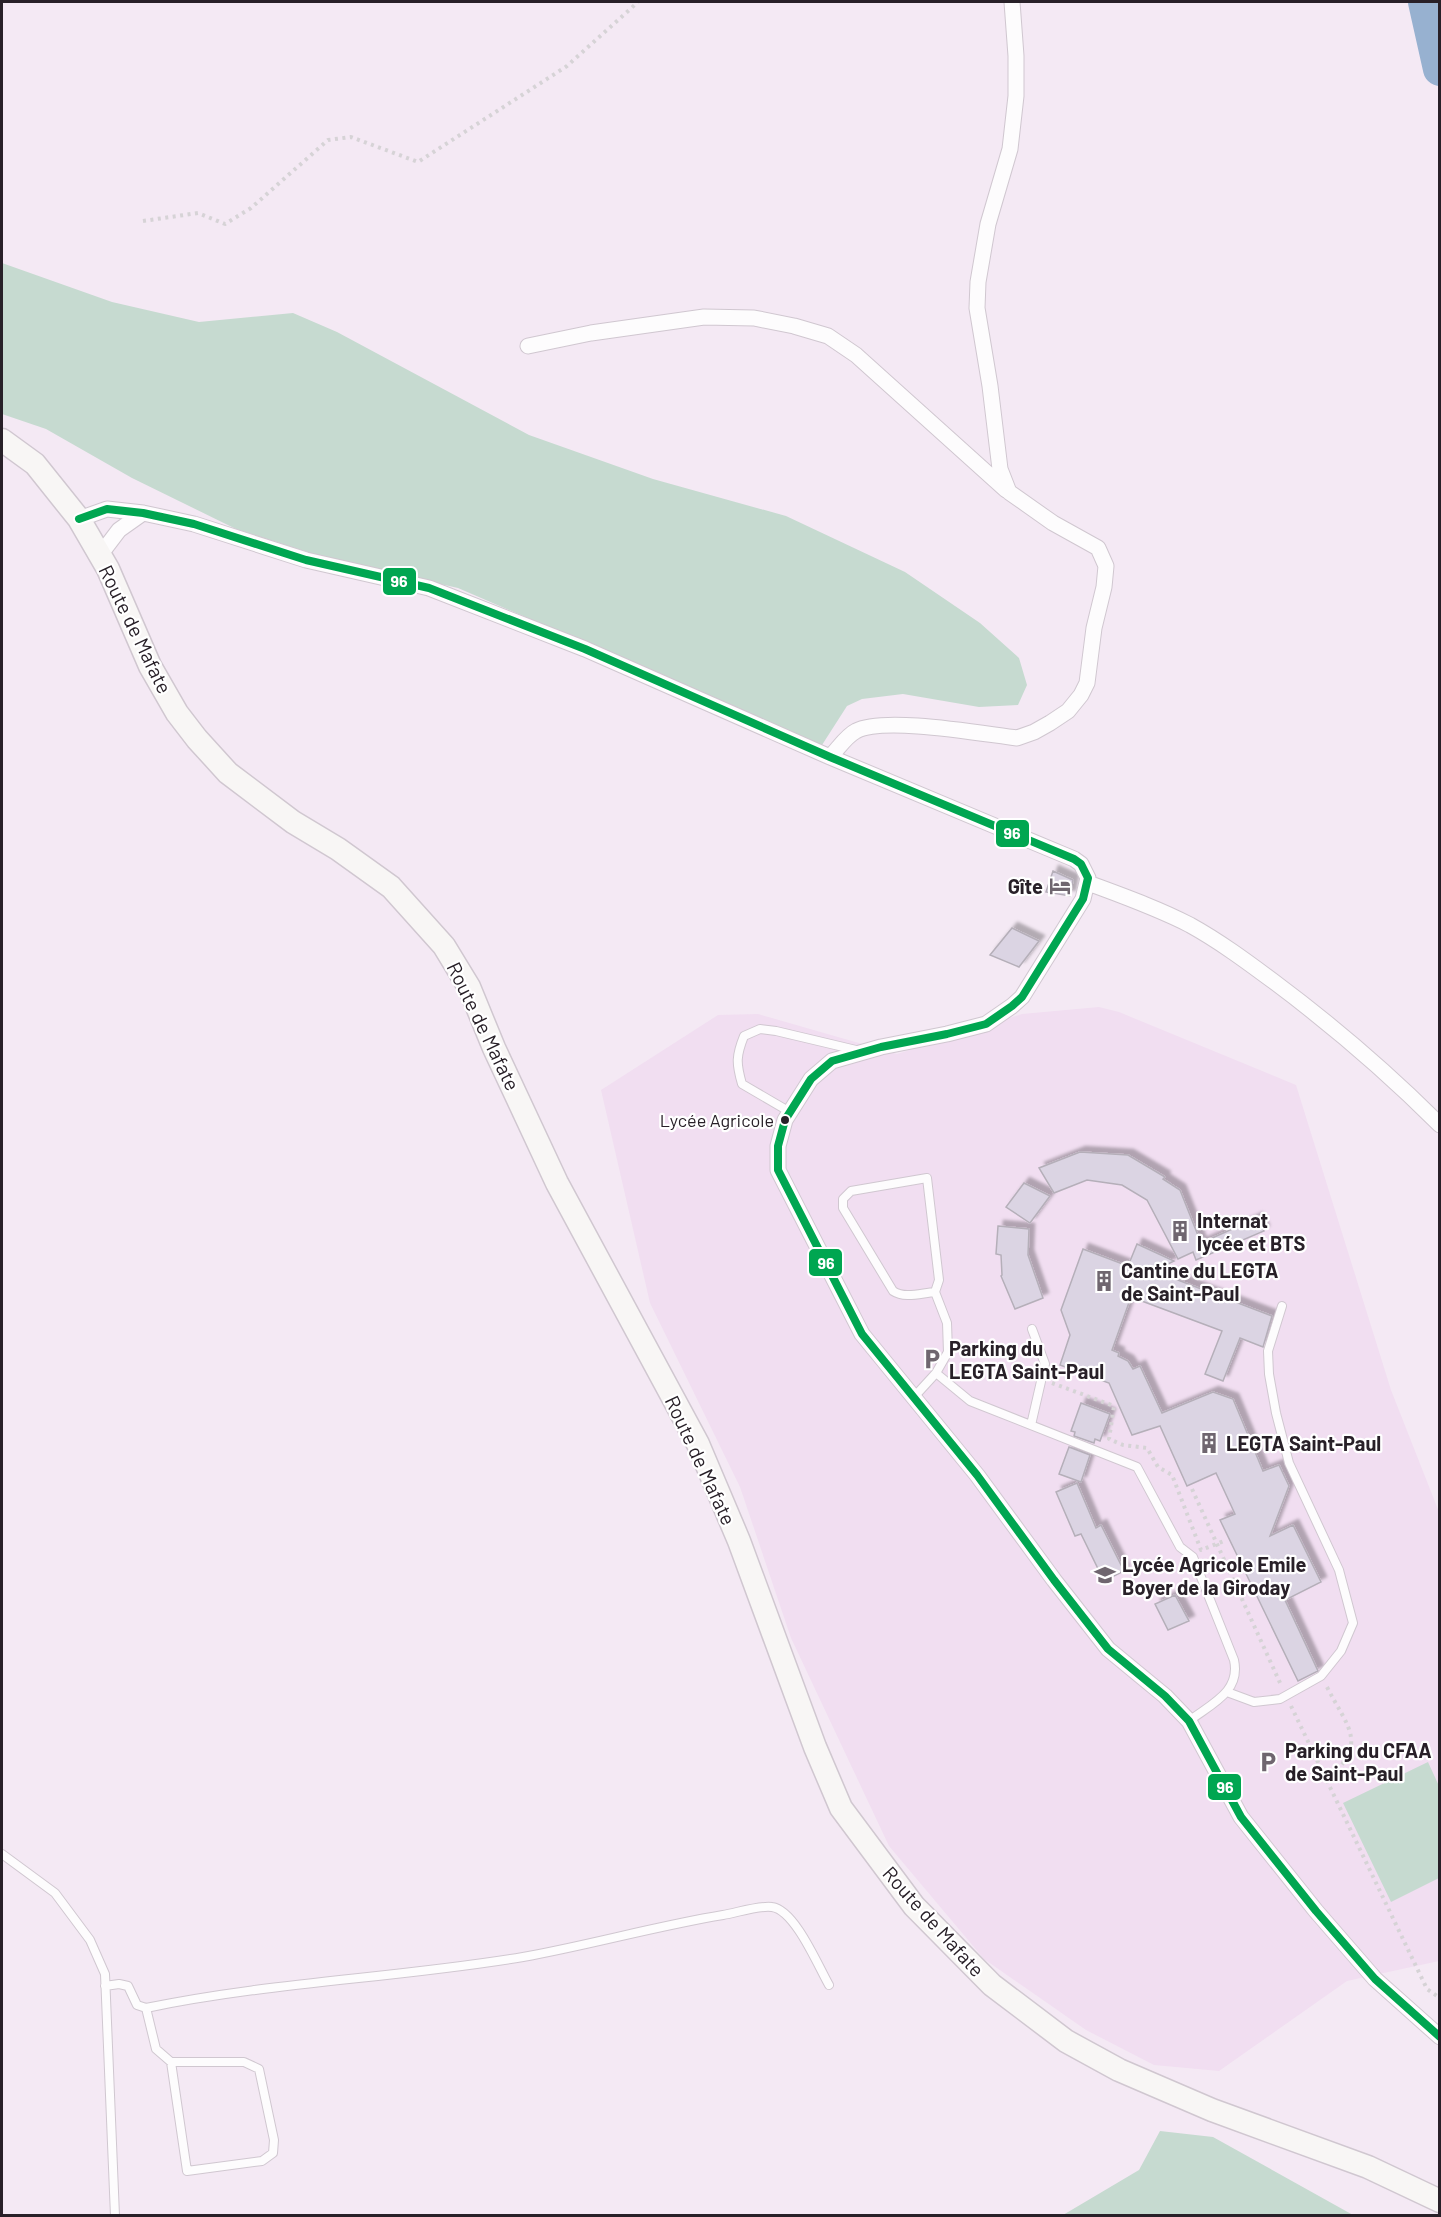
<svg xmlns="http://www.w3.org/2000/svg" width="1441" height="2217" font-family="Barlow,sans-serif">
  <defs>
    <filter id="shadow"><feDropShadow dx="5.5" dy="-5.5" stdDeviation="1.5" flood-color="#0004"/></filter>
  </defs>
  <rect width="100%" height="100%" fill="#f4e9f4"/>
  <path fill="#f1def1" d="M1099,1007L1119,1012L1296,1085L1391,1390L1439,1512V1961L1347,1981L1219,2071L1154,2065L1086,2030L984,1959L889,1846L791,1638L740,1487L650,1303L601,1090L718,1015L758,1014L897,1054L1022,1014Z"/>
  <path fill="#c6dad0" d="M2,263L112,302L199,322L293,313L337,332L529,435L653,479L786,516L905,572L980,623L1019,658L1027,685L1018,705L979,707L903,694L862,699L847,706L822,745L458,588L329,559L236,529L132,478L46,429L2,414Z
    M1428,1762L1439,1786V1878L1391,1902L1343,1803Z
    M1160,2131L1213,2137L1353,2215H1063L1139,2170Z"/>
  <g fill="none" stroke-linecap="round" stroke-linejoin="round">
    <path stroke="#97b1d0" stroke-width="34" d="M1425,2L1440,69"/>
  </g>
  <path fill="#dbd4e3" stroke="#b5afb9" stroke-width="1.5" filter="url(#shadow)" d="M1053,871L1073,880L1070,896L1046,892Z
    M1012,928L1039,941L1019,967L990,955Z
    M1080,1152L1128,1155L1165,1177L1163,1179L1180,1190L1201,1243L1257,1218L1264,1231L1196,1260L1193,1252L1178,1259L1147,1200L1122,1185L1087,1180L1054,1193L1039,1168Z
    M1024,1183L1050,1196L1030,1223L1006,1207Z
    M998,1226L1029,1229L1028,1255L1043,1298L1015,1309L1001,1276L1002,1275L1001,1255L996,1254Z
    M1137,1244L1174,1261L1154,1271L1272,1316L1263,1347L1240,1338L1223,1381L1205,1374L1222,1331L1131,1297L1112,1350L1119,1353L1118,1356L1128,1361L1133,1369L1140,1366L1162,1413L1213,1392L1233,1399L1263,1471L1279,1465L1289,1486L1270,1536L1293,1525L1321,1582L1285,1600L1318,1671L1298,1681L1220,1520L1235,1514L1216,1473L1187,1486L1160,1426L1132,1435L1109,1383L1060,1365L1070,1335L1061,1310L1083,1249L1128,1266Z
    M1081,1403L1110,1414L1100,1441L1095,1439L1094,1443L1074,1436L1075,1432L1071,1431Z
    M1069,1447L1090,1455L1081,1482L1059,1474Z
    M1077,1483L1096,1528L1101,1525L1124,1571L1104,1581L1081,1534L1075,1536L1056,1492Z
    M1175,1595L1189,1621L1168,1630L1155,1604Z"/>
  <g fill="none" stroke-linecap="round" stroke-linejoin="round">
    <defs>
      <path id="service" d="M790,1112L742,1084C736,1063 736,1056 744,1036L760,1029L776,1031L856,1050
        M935,1292C921,1293 905,1299 893,1291L843,1208V1199L851,1191L927,1178L939,1280L935,1292L947,1323L948,1352L936,1373
        M914,1397L936,1373L970,1401L1137,1467L1180,1547L1193,1557L1234,1660C1241,1692 1211,1704 1189,1721
        M1031,1425L1045,1364L1032,1329
        M1227,1692L1254,1702L1280,1699L1321,1676L1341,1651L1353,1623L1339,1570L1289,1463L1276,1413L1269,1374L1268,1351L1282,1306
        M2,1854L55,1893L90,1940L105,1974L115,2216
        M105,1986L119,1984L128,1986L137,2005L146,2008C271,1982 398,1978 523,1957C590,1945 656,1926 723,1915C736,1913 759,1905 772,1907C795,1910 818,1966 829,1985
        M146,2008L156,2049L171,2062L187,2171L262,2161L273,2153L274,2140L259,2069L244,2062H171"/>
      <path id="minor" d="M528,346L591,333L704,317L754,318L794,326L828,336L856,355L1006,490
        M79,519L107,509L143,513L194,524L306,560L429,588L585,649L830,757L1074,859L1081,864L1088,878L1083,899L1022,997L1012,1006L986,1024L947,1034L881,1047L832,1061L811,1079L785,1120L778,1146V1170L862,1334L977,1475L1054,1580L1108,1649L1165,1696L1189,1721L1241,1817L1316,1911L1375,1979L1440,2037
        M100,555L119,530L143,513
        M830,757C838,749 846,736 856,731C884,716 983,734 1017,738L1034,732L1050,723L1068,711L1081,695L1087,683L1094,628L1104,587L1106,566L1098,548L1053,523L1009,492L1000,469L990,386L977,308L978,282L988,224L1010,149L1016,96V56L1012,2
        M1088,883C1123,896 1157,908 1190,925C1219,941 1246,961 1273,981C1332,1025 1388,1073 1440,1125"/>
      <path id="secondary" d="M2,440L35,464L79,519L108,569L150,666L177,713L197,739L228,773L293,822L338,849L391,887L444,946L469,987L494,1048L557,1183L698,1444L739,1541L815,1747L841,1808L914,1906L992,1985L1066,2041L1119,2070L1212,2110L1368,2167L1440,2201"/>
    </defs>
    <use href="#service" stroke="#d0c7d0" stroke-width="10"/>
    <use href="#minor" stroke="#d0c7d0" stroke-width="17"/>
    <use href="#secondary" stroke="#d0c7d0" stroke-width="25"/>
    <path stroke="#d6d3d6" stroke-width="4" stroke-dasharray="3 4.5" stroke-linecap="butt" d="M143,221L198,213L225,224L251,208L328,140L351,137L418,162L567,66L638,2
      M1052,1383L1114,1406L1109,1439L1123,1445L1147,1448L1158,1467L1172,1475L1201,1550L1224,1541
      M1192,1489L1281,1685
      M1327,1687C1348,1728 1369,1744 1327,1779
      M1291,1706L1427,1989L1440,1998"/>
    <use href="#service" stroke="#fdfcfd" stroke-width="8"/>
    <use href="#minor" stroke="#fdfcfd" stroke-width="15"/>
    <use href="#secondary" stroke="#f8f6f5" stroke-width="22"/>
    <defs>
      <path id="bus-1" d="M79,519L107,509L143,513L194,524L306,560L429,588L585,649L830,757L1074,859L1081,864L1088,878L1083,899L1022,997L1012,1006L986,1024L947,1034L881,1047L832,1061L811,1079L785,1120L778,1146V1170L862,1334L977,1475L1054,1580L1108,1649L1165,1696L1189,1721L1241,1817L1316,1911L1375,1979L1440,2037"/>
    </defs>
    <use href="#bus-1" stroke="#fff" stroke-width="12"/>
    <use href="#bus-1" stroke="#00a651" stroke-width="8"/>
  </g>
  <defs>
    <symbol id="hotel-bare" viewBox="-9 -9 18 18"><path d="M-6-4.5h1.5V1H6V5H4.5V3h-9V5H-6ZM-4 0a1.8 1.8 0 1 1 3.6 0ZM.5 0V-2.5h3Q6-2.5 6 0Z" fill="#6f666f" stroke="#fff" stroke-width="2.5" paint-order="stroke"/></symbol>
    <symbol id="building-bare" viewBox="-9 -9 18 18"><path d="M-4-6H4V6H1V3H-1V6H-4ZM-2.5-4.3h1.7v1.8h-1.7ZM.8-4.3h1.7v1.8H.8ZM-2.5-1h1.7V.8h-1.7ZM.8-1h1.7V.8H.8Z" fill="#6f666f" stroke="#fff" stroke-width="2.5" paint-order="stroke"/></symbol>
    <symbol id="parking-bare" viewBox="-9 -9 18 18"><path d="M-3.5-5.5H1a3.5 3.5 0 0 1 0 7H-1V5.5H-3.5ZM-1-3.4V-.6H.8a1.4 1.4 0 0 0 0-2.8Z" fill="#6f666f" stroke="#fff" stroke-width="2.5" paint-order="stroke"/></symbol>
    <symbol id="school-bare" viewBox="-9 -9 18 18"><path d="M0-5L7-2L0 1L-7-2ZM-4 1L0 2.5L4 1V4Q0 6-4 4Z" fill="#6f666f" stroke="#fff" stroke-width="2.5" paint-order="stroke"/></symbol>
  </defs>
  <g fill-rule="evenodd">
    <use href="#hotel-bare" x="1045" y="871" width="30" height="30"/>
    <use href="#building-bare" x="1165" y="1216" width="30" height="30"/>
    <use href="#building-bare" x="1089" y="1266" width="30" height="30"/>
    <use href="#parking-bare" x="917" y="1344" width="30" height="30"/>
    <use href="#building-bare" x="1194" y="1428" width="30" height="30"/>
    <use href="#school-bare" x="1090" y="1560" width="30" height="30"/>
    <use href="#parking-bare" x="1253" y="1747" width="30" height="30"/>
  </g>
  <circle fill="#282028" stroke="#fff" stroke-width="2" cx="785" cy="1120" r="5"/>
  <g text-anchor="middle" dominant-baseline="central" stroke-width="4.5" stroke-linejoin="round" paint-order="stroke">
    <g font-size="18" fill="#282028" stroke="#fff" text-anchor="end">
      <text x="774" y="1120">Lycée Agricole</text>
    </g>
    <g font-size="20" fill="#282028" stroke="#fff">
      <text transform="translate(136 629) rotate(64)">Route de Mafate</text>
      <text transform="translate(484 1026) rotate(64)">Route de Mafate</text>
      <text transform="translate(701 1460) rotate(65)">Route de Mafate</text>
      <text transform="translate(934 1921) rotate(48)">Route de Mafate</text>
    </g>
    <g font-size="20" font-weight="bold" fill="#282028" stroke="#fff" text-anchor="start">
      <text x="1043" y="886" text-anchor="end">Gîte</text>
      <text x="1197" y="1220">Internat<tspan x="1197" dy="23">lycée et BTS</tspan></text>
      <text x="1121" y="1270">Cantine du LEGTA<tspan x="1121" dy="23">de Saint-Paul</tspan></text>
      <text x="949" y="1348">Parking du<tspan x="949" dy="23">LEGTA Saint-Paul</tspan></text>
      <text x="1226" y="1443">LEGTA Saint-Paul</text>
      <text x="1122" y="1564">Lycée Agricole Emile<tspan x="1122" dy="23">Boyer de la Giroday</tspan></text>
      <text x="1285" y="1750">Parking du CFAA<tspan x="1285" dy="23">de Saint-Paul</tspan></text>
    </g>
  </g>
  <g stroke="#fff" stroke-width="2">
    <rect x="382" y="567" width="35" height="29" rx="6" fill="#00a651"/>
    <rect x="995" y="819" width="35" height="29" rx="6" fill="#00a651"/>
    <rect x="808" y="1248" width="35" height="29" rx="6" fill="#00a651"/>
    <rect x="1207" y="1773" width="35" height="28" rx="6" fill="#00a651"/>
  </g>
  <g font-size="16" text-anchor="middle" font-weight="bold" fill="#fff">
    <text x="399" y="587">96</text>
    <text x="1012" y="839">96</text>
    <text x="826" y="1269">96</text>
    <text x="1225" y="1793">96</text>
  </g>
  <rect width="1441" height="2217" fill="none" stroke="#282028" stroke-width="6"/>
</svg>
